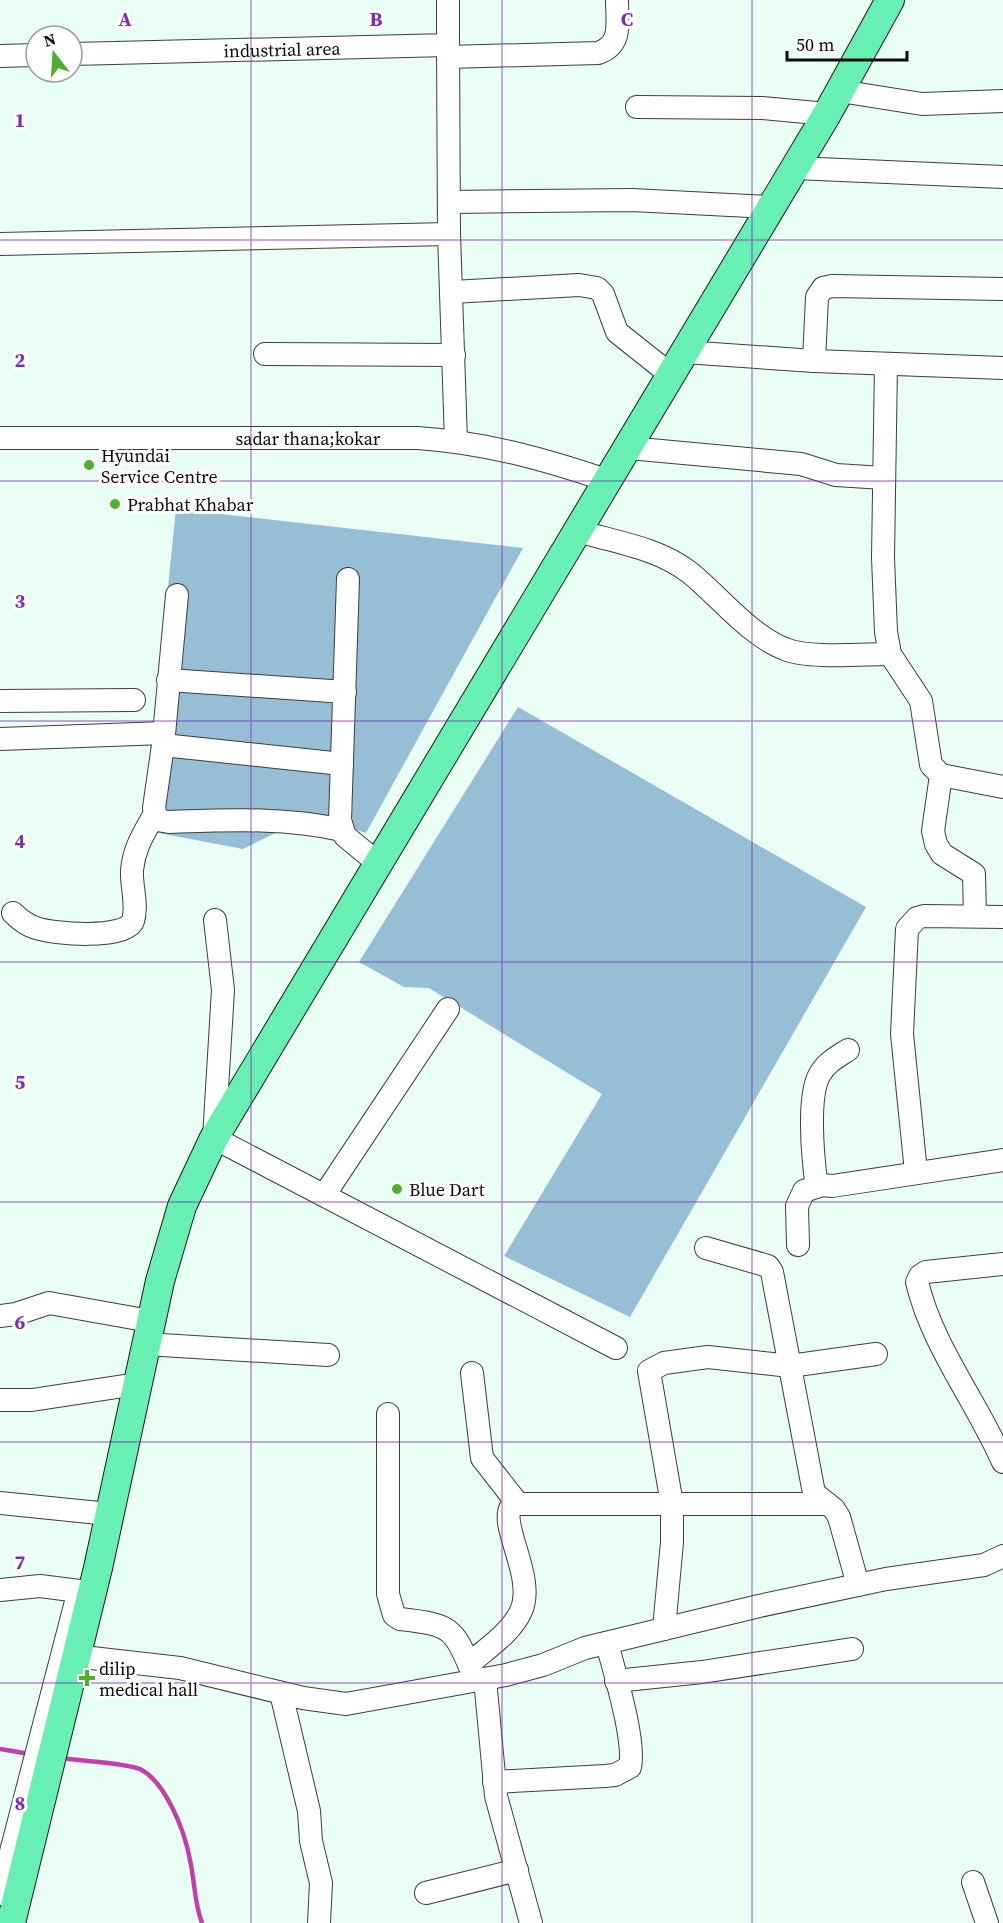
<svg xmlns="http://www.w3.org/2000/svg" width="1003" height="1923" font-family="'Source Serif 4',serif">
  <rect width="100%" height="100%" fill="#e9fef5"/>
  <path fill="#96bfd5" d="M176,509L523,548L366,833L310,816L243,849L143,830Z
    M518,707L866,907L630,1317L504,1256L602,1094L429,988L404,987L359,962Z"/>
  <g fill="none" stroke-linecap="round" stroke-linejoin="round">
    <path stroke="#c43dab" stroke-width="4.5" d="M0,1749L30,1754
      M62,1758C80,1761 127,1763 140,1769C166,1782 185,1832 190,1860C195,1882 194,1902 202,1923"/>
    <defs>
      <g id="minor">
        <path d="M448,45L449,234L456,441"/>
        <path id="s1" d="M72,54L448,45V0"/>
        <path d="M0,56L36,55"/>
        <path d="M448,57L598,53C623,45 617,22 617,0"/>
        <path d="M840,91L922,104L1003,101"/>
        <path d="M637,107L762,108L827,114"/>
        <path d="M795,168L1003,177"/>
        <path d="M449,202L632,200L770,207"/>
        <path d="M0,244L449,234"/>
        <path d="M452,292L579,285L597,288L603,294L617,332L671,375"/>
        <path d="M684,352L814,361L1003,368"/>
        <path d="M265,354L454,355"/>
        <path d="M814,361L817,297L823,288L832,286L1003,289"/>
        <path d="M886,364L883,558L886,632L890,654L921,701L931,765L941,775L1003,787"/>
        <path id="s2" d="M0,438H418C487,443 544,459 609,481"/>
        <path d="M629,448L801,464L836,475L884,478"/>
        <path d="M578,531C615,542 658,548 689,572C718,595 750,636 785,649C809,659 862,654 890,654"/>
        <path d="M348,579L340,820L345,836L379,864"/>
        <path d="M177,595L163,745L154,808L157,820L169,822C228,820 284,817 342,830"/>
        <path d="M168,680L345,692"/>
        <path d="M0,701L134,700"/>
        <path d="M0,739L164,733"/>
        <path d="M163,745L342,764"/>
        <path d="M941,775L933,831L936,844L942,854L974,874L975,916"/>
        <path d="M13,913C20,920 26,925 36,928C53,934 125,940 133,921C138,905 131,886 132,870C134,848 144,833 154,815"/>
        <path d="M215,920L223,990L214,1138L616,1348"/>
        <path d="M848,1050C837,1057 826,1063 820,1074C807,1095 813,1157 816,1181L822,1185L832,1186L1003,1160"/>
        <path d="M916,1172L902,1034L907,929L917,918L924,916L1003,917"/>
        <path d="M325,1194L448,1009"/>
        <path d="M798,1245L797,1206L804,1191L822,1185"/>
        <path d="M706,1248L768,1266L772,1272L814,1493L834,1509L839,1517L858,1585"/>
        <path d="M1003,1264L926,1272L920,1276L917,1282C932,1346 977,1402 1003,1462"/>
        <path d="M0,1316L16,1314L49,1303L150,1321"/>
        <path d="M145,1344L328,1355"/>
        <path d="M472,1373L482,1458L518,1504"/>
        <path d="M0,1400H32L137,1384"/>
        <path d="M388,1414V1594L394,1615L400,1619C454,1625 453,1628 474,1676"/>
        <path d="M0,1503L99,1513"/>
        <path d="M0,1590L40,1586L79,1591"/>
        <path d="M664,1629L672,1542V1504L649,1371L664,1363L708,1357L790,1366L876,1354"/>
        <path d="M83,1657L180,1668L303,1698L346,1704L506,1675L543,1665L585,1648L759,1606L886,1579L984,1565L1003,1556"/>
        <path d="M469,1664C487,1648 511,1633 521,1611C536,1578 499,1525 511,1507L518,1504H827"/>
        <path d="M485,1679L496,1796L531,1923"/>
        <path d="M616,1681L702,1672L852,1649"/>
        <path d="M281,1693L309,1811L311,1841L321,1883L319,1923"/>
        <path d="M494,1782L605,1776L615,1775L630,1767C636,1741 614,1671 607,1643"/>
        <path d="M973,1882L987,1923"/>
        <path d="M426,1893L517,1870"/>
        <path d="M0,1894L78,1594"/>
      </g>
      <path id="major" d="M11,1923L98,1568L160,1281L182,1206L214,1138L827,114L890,0"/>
    </defs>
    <use href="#minor" stroke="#3d3d3d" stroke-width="24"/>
    <use href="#major" stroke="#1b1b1b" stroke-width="30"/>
    <use href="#minor" stroke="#fff" stroke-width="22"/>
    <use href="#major" stroke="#67f0b2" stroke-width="28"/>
  </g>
  <path fill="none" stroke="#7b2cbf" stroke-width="1.5" stroke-opacity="0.55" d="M251,0V1923M502,0V1923M752,0V1923M0,240H1003M0,481H1003M0,721H1003M0,962H1003M0,1202H1003M0,1442H1003M0,1683H1003"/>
  <g fill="#4eb12c" stroke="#fff" stroke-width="2">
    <circle cx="89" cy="465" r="6"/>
    <circle cx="115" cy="504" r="6"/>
    <circle cx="397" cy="1189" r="6"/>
    <path d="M84 1669h6v6h6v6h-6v6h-6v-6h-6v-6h6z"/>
  </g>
  <g text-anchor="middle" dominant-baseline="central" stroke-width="6" stroke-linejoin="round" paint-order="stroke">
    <g font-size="18" fill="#0a0a0a" stroke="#fff">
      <text stroke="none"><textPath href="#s1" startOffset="210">industrial area</textPath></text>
      <text stroke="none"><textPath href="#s2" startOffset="308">sadar thana;kokar</textPath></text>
    </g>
    <g font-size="18" fill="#0a0a0a" stroke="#fff" text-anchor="start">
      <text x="101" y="455">Hyundai<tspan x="101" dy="21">Service Centre</tspan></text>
      <text x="127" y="504">Prabhat Khabar</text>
      <text x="409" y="1189">Blue Dart</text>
      <text x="99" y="1668">dilip<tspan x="99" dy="21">medical hall</tspan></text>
    </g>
  </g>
  <g font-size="20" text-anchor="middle" font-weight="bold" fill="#7b2cbf" stroke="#fff" stroke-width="6" stroke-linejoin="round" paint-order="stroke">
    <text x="125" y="26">A</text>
    <text x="376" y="26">B</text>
    <text x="627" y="26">C</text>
    <text x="20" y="127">1</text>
    <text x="20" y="367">2</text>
    <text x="20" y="608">3</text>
    <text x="20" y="848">4</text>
    <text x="20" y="1089">5</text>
    <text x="20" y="1329">6</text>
    <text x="20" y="1569">7</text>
    <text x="20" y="1810">8</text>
  </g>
  <g transform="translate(54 54) rotate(343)"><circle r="28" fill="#ffffff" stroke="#9d9d9d" stroke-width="1.5"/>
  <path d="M0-4.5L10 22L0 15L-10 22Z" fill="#4eb12c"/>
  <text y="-9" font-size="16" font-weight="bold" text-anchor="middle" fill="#0a0a0a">N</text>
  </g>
  <path d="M787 51v9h120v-9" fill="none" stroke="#0a0a0a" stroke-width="3"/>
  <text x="796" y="51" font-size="18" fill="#0a0a0a" stroke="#ffffff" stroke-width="4.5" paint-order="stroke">50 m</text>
</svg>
